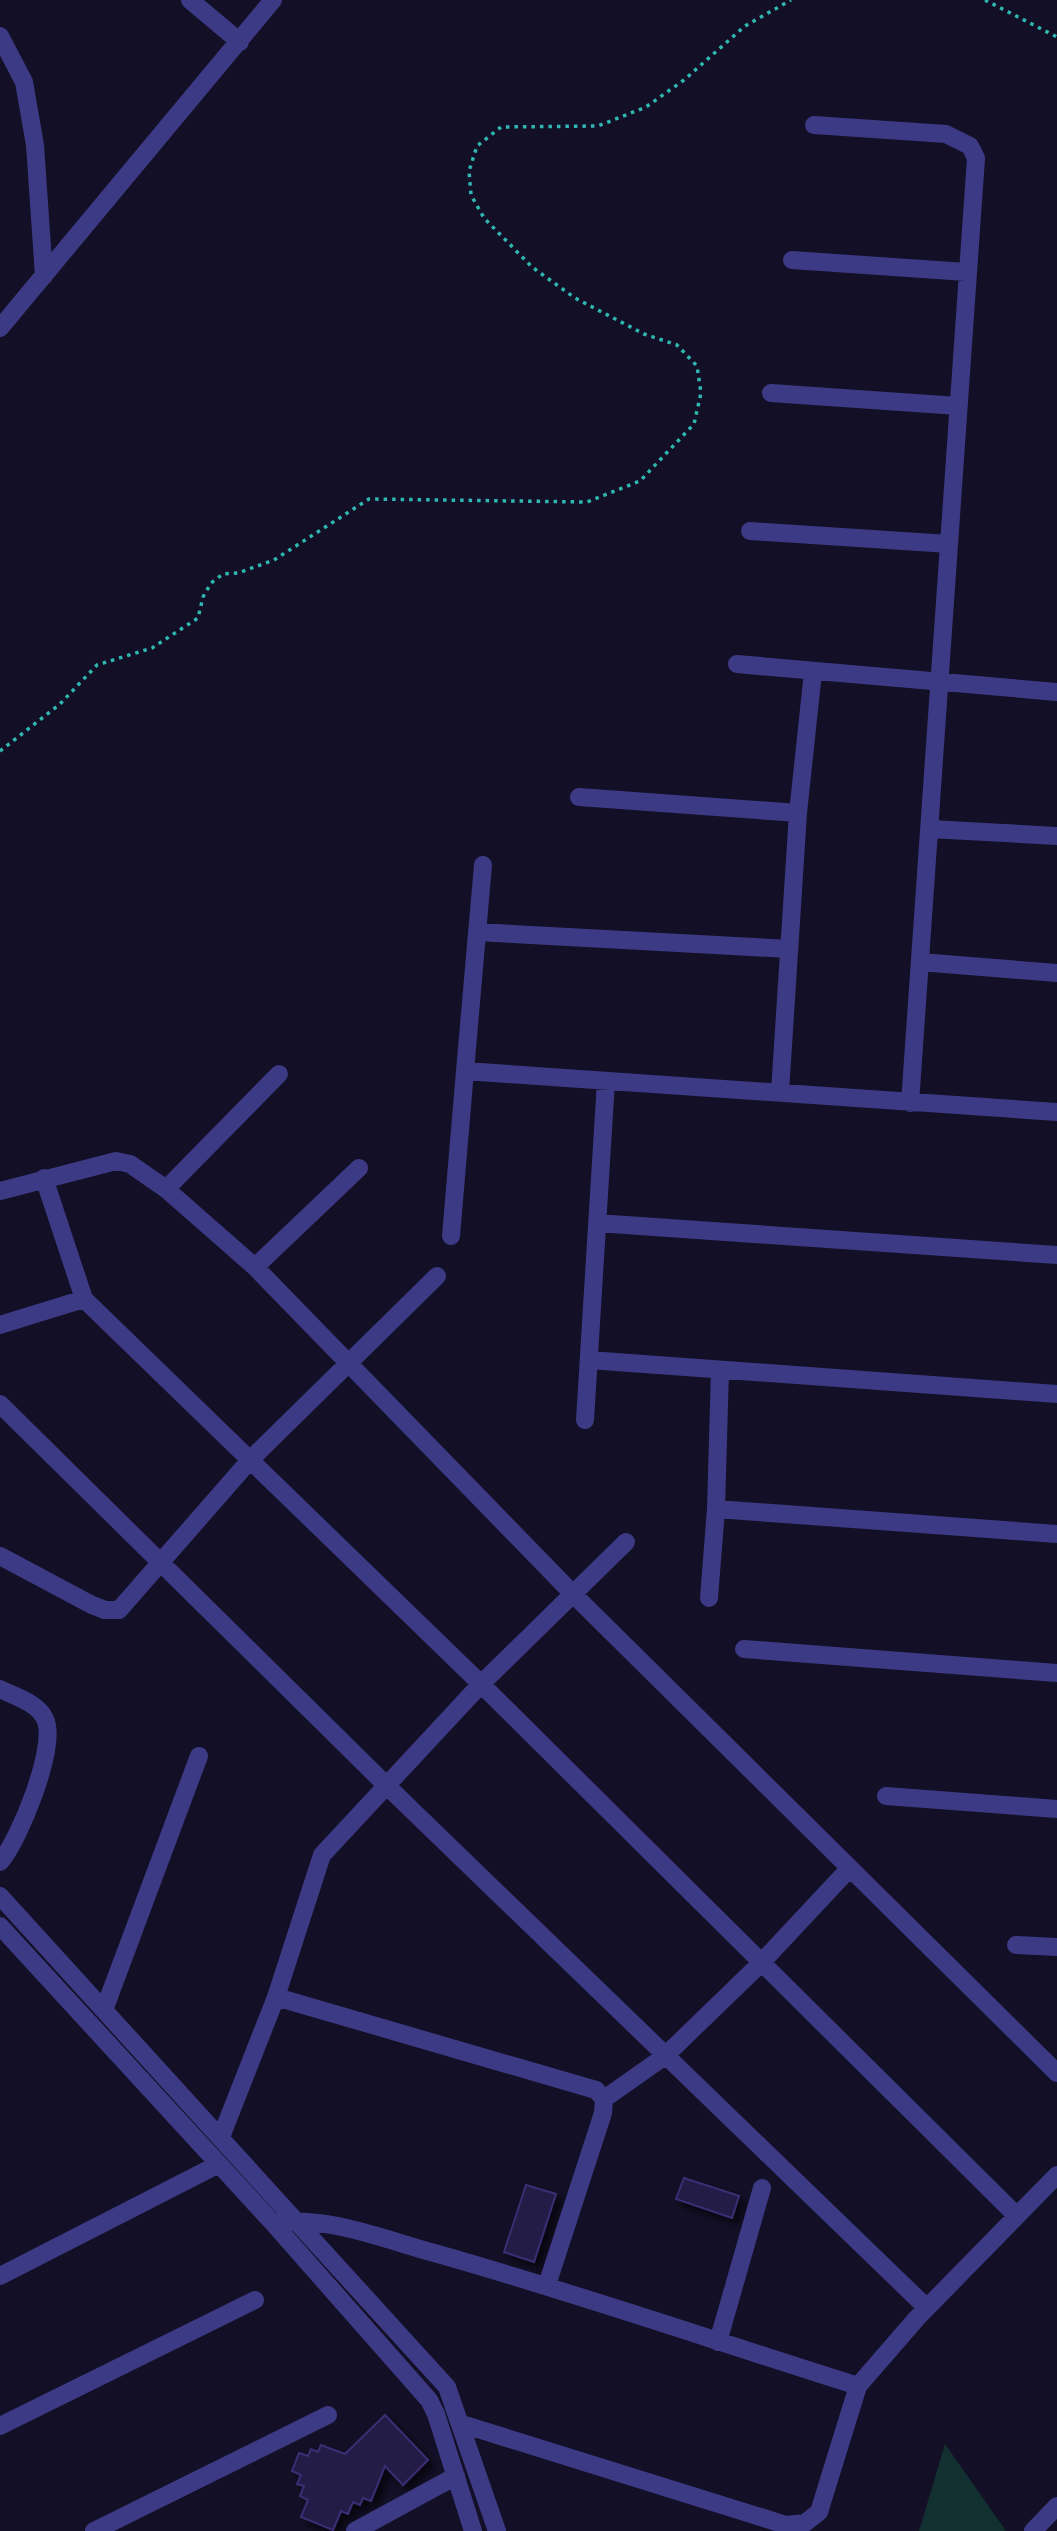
<svg xmlns="http://www.w3.org/2000/svg" width="1057" height="2531" font-family="'Fira Sans Condensed',sans-serif">
  <defs>
    <filter id="shadow"><feDropShadow dx="6" dy="6" stdDeviation="3.5" flood-color="#0009"/></filter>
  </defs>
  <rect width="100%" height="100%" fill="#130f26"/>
  <path fill="#12302f" d="M945,2444L1006,2531H919Z"/>
  <path fill="#241b47" stroke="#3b2d73" stroke-width="2" filter="url(#shadow)" d="M684,2178L739,2196L732,2218L676,2199Z
    M526,2185L556,2194L534,2262L504,2252Z
    M385,2415L428,2460L403,2485L385,2466L371,2501L363,2498L360,2505L353,2502L348,2514L341,2511L333,2530L301,2517L308,2500L300,2496L304,2486L297,2484L301,2475L292,2471L299,2453L308,2456L311,2449L318,2452L321,2445L345,2454Z"/>
  <g fill="none" stroke-linecap="round" stroke-linejoin="round">
    <path stroke="#2fb8b0" stroke-width="3.5" stroke-dasharray="3.5 5" stroke-linecap="butt" d="M985,0L1057,37
      M0,751L60,704L97,665L152,648L198,618L203,597L211,583L223,574L238,573L274,560L369,499L587,502L640,481L694,424L701,393L697,366L677,345L644,334L575,298L532,267L484,218L471,195L469,171L477,146L501,127L598,126L646,107L684,80L745,26L791,0"/>
    <path stroke="#3d3a85" stroke-width="18" d="M190,0L240,42
      M0,36L24,82L35,145L44,276
      M814,125L946,134L970,146L976,158L910,1103
      M792,260L966,272
      M0,328L273,0
      M771,393L958,406
      M750,531L949,544
      M737,664L1057,692
      M579,797L798,813
      M930,829L1057,836
      M483,865L465,1071L1057,1112
      M477,932L789,949
      M920,962L1057,973
      M780,1092L798,813L813,672
      M44,1178L84,1299L481,1684L1017,2216
      M166,1189L279,1074
      M0,1191L116,1161L130,1164L166,1189L255,1267L573,1594L1057,2073
      M597,1223L1057,1255
      M451,1236L465,1071
      M255,1267L359,1168
      M0,1325L84,1299
      M589,1360L1057,1394
      M0,1404L387,1786L927,2308
      M585,1420L606,1081
      M716,1509L1057,1534
      M0,1556L92,1605L105,1610H119L251,1459L437,1276
      M709,1598L716,1509L720,1370
      M744,1649L1057,1673
      M0,1689C14,1696 38,1703 45,1719C58,1745 19,1841 0,1862
      M886,1796L1057,1809
      M0,1896L447,2387L497,2531
      M0,1926L273,2223L429,2400L436,2414L473,2531
      M1016,1945L1057,1947
      M276,1997L596,2090L604,2099
      M104,2010L199,1756
      M221,2137L276,1997L322,1855L481,1684L626,1542
      M273,2223C328,2215 385,2240 438,2254C579,2294 718,2342 858,2386L819,2512L805,2523L786,2525L462,2424
      M0,2276L217,2165
      M547,2285L603,2113L604,2099L665,2056L760,1964L849,1869
      M718,2342L762,2188
      M858,2386L917,2318L1057,2175
      M0,2426L255,2300
      M94,2531L328,2415
      M355,2531L456,2476
      M1033,2531L1057,2506"/>
  </g>
</svg>
